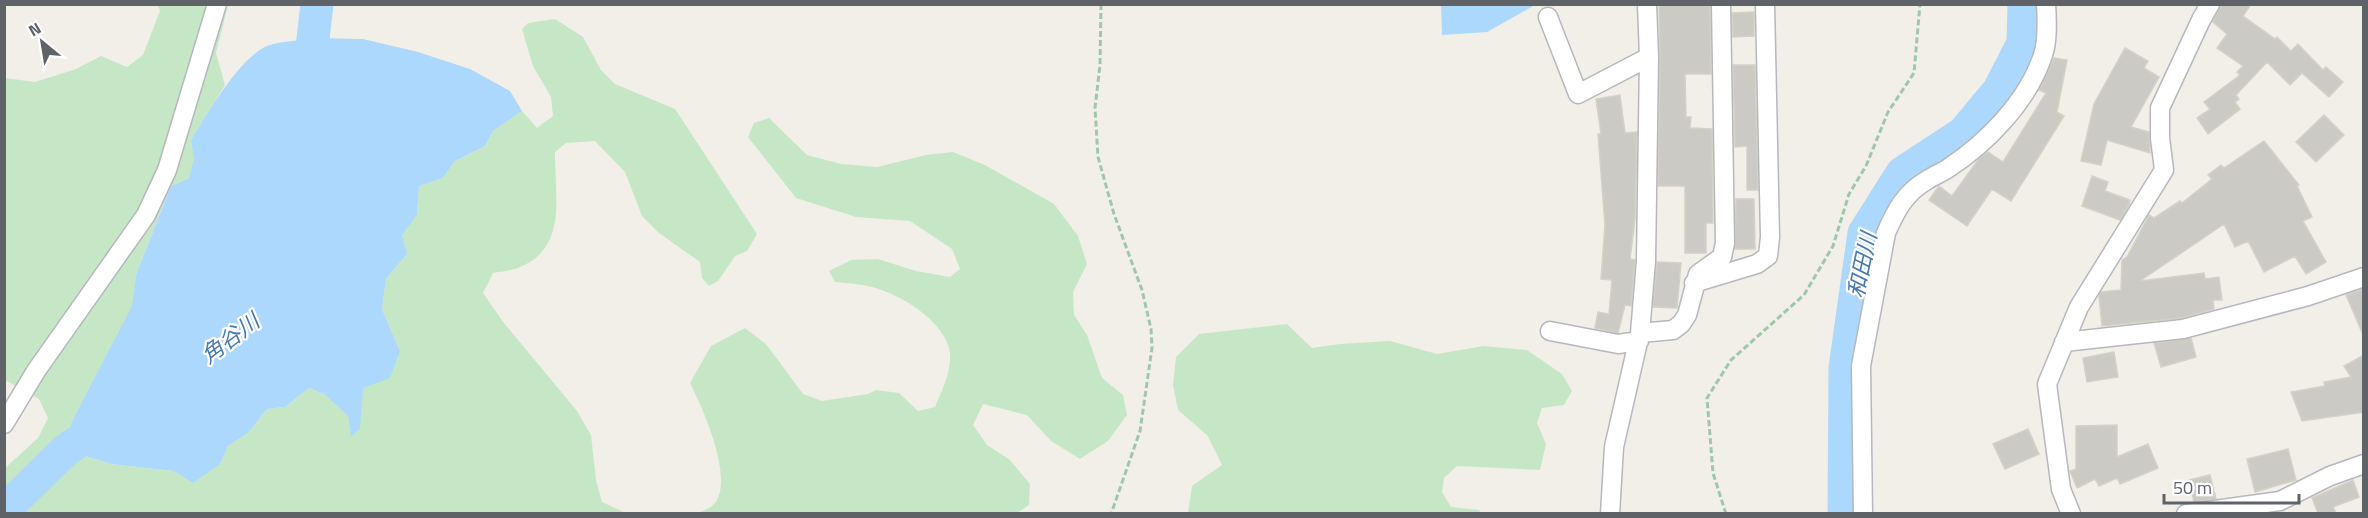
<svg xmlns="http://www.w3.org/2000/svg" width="2368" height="518" font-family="'Titillium Web','Noto Sans JP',sans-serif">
  <rect width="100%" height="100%" fill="#f1efe8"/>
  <path fill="#c6e7c6" d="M158,5H228L216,53L225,85L191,140L195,159L189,178L171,186L136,275L133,306L71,423L66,450L111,464L174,471L220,464L228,446L248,433L267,409L285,407L309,388L324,394L349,416L363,388L400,351L382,309L386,279L407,254L401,235L417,215L419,186L443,178L455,161L485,146L493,131L522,111L537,128L553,116L551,97L533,66L522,29L528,23L555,19L583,37L601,70L615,84L675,109L757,234L747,251L735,256L718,281L709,286L702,278L700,262L659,233L642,216L625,172L595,141L566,143L555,152C554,194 569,247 520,267C512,271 501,271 493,273L483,293L504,323L577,411L591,435L596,480L602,502L626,513H5L4,469L38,438L48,418L39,399L5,380V78L35,82L76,69L101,56L127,67L143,55L160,11Z
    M769,118L807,155L841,164L877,167L926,155L953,152L985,165L1054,204L1078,236L1087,264L1073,292L1074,315L1087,335L1102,378L1123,395L1127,415L1108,441L1080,459L1051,441L1027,415L983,404L973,425L987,445L1010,460L1030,484L1029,505L1017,513H699C703,511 712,507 715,503C734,477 703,409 690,383L711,346L745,328L766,344L803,394L822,401L868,394L876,390L899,393L918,411L935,407C942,390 954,367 949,348C941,319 900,294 872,287C860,284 847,283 835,282L829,271L851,260L878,259L916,271L950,277L960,269L952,249L910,221L856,217L796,198L748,137L754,123Z
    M1287,324L1312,348L1340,344L1390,341L1437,354L1484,346L1527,350L1562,374L1572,391L1564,405L1542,408L1537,423L1546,444L1540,470L1457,466L1444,478L1442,492L1451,507L1480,510L1479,513H1188L1192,486L1222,465L1207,435L1178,410L1173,385L1176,357L1199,334Z"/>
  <path fill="#acd8fd" d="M1441,5V4L1535,5L1487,32L1442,35Z
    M314,38L363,39L418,52L470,69L510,91L522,111L493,131L485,146L455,161L443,178L419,186L417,215L402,235L407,254L386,279L382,309L400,351L390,378L363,388L360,429L351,436L348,416L324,394L309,388L285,407L267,409L248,433L228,446L220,464L193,483L174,471L111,464L66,450L71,423L132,306L136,275L171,186L189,178L194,159L191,140C207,114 239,58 267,46C281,41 299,41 314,38Z"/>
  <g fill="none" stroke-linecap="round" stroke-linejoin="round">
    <path stroke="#acd8fd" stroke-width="33" d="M308,83L317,4
      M4,510L66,450L103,425
      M1844,514L1845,368L1864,233L1902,173L1963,133L1999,90L2023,43L2024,4"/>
  </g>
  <path fill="#cccac5" stroke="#d5d1c6" stroke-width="1.5" d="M1659,4H1710L1711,74H1685L1686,117H1691L1690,128L1712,129L1713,223H1706V253H1685V186H1658L1660,57Z
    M2221,4H2251L2243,16L2275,39L2277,37L2291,51L2298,44L2323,70L2326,67L2343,82L2329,97L2302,73L2290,85L2267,62L2236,95L2239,99L2235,102L2240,109L2208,134L2197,118L2210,109L2204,102L2240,75L2237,72L2243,66L2217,48L2227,34L2213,22Z
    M1754,12V36L1733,37L1732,13Z
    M2125,48L2148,61L2144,68L2159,77L2131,127L2149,132L2150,153L2107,140L2101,165L2081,161L2094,104Z
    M2054,58L2067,60L2057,112L2064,116L2011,201L1992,189L1967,226L1929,200L1939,186L1952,196L1978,160L1988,152L2003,162L2046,93L2039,90Z
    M1733,65H1755L1758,190H1747V146L1735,147Z
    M1620,95L1625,133L1637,132L1635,219L1630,259L1635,260L1631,306L1625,305L1618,333L1595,328L1598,312L1609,314L1612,280L1601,279L1605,225L1598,134H1601L1596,99Z
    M2324,115L2344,135L2316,162L2296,142Z
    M2264,141L2299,185L2297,186L2312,217L2303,221L2326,262L2306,274L2295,256L2264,272L2248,241L2235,247L2224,224L2140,281L2204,273L2205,279L2219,277L2222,300H2213L2214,309L2181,318L2102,326L2099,296L2101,292L2121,290L2122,260L2127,257L2149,215L2154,218L2180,201L2182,203L2212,179L2208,175L2221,165L2224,168Z
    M2092,176L2108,182L2105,191L2130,200L2129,205L2120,220L2082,206Z
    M1736,199H1754L1755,249H1735Z
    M1657,262L1681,263L1677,308L1653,307Z
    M2364,289V337L2346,295Z
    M2191,338L2196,357L2161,367L2154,343Z
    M2114,352L2118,377L2087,382L2083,358Z
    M2364,355V412L2302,421L2291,392L2325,386L2324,382L2351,377L2344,366Z
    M2117,425V457L2148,444L2158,468L2120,484L2117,478L2099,486L2095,479L2077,488L2070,471L2076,469V426Z
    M2028,429L2039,454L2005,469L1993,444Z
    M2288,449L2296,480L2255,492L2247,459Z
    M2210,475L2216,499L2194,502L2189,480Z
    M2353,480L2359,497L2333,507L2336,513H2318L2312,498Z"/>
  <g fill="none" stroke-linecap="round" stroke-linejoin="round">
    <defs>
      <path id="street" d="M1548,17L1578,94L1649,57
        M1694,283L1757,264L1768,256L1770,237L1765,4
        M1550,331L1618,344L1639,341
        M1640,333L1673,330L1681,324L1687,315L1698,274L1722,257L1725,243L1721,4
        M2064,342L2183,329L2308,296L2364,277
        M4,424L36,371L146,215L167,170L217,4
        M1610,514L1614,447L1640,333L1646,261L1649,57L1647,4
        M1863,514L1861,366L1886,233C1896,210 1905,193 1927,180C1933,176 1941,173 1947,169C1987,143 2028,101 2043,55C2048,40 2047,20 2046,4
        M2071,514L2061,489L2047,384L2079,307L2164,170L2160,138V108L2201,20L2210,4
        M2186,514L2280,501L2330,476L2364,464"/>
    </defs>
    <use href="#street" stroke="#b5b8bc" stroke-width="21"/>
    <path stroke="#9fc8ab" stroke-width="3" stroke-dasharray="6 3" stroke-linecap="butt" d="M1101,4L1100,65L1095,108L1098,157L1114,214L1142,290L1151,329L1152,348L1140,431L1111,514
      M1726,514L1713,473L1707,398L1731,360L1804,295L1833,246L1849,194L1866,166L1888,112L1914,73L1920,4"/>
    <use href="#street" stroke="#fff" stroke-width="18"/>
  </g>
  <g text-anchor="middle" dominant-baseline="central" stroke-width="4.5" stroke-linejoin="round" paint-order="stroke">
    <g font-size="22" font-style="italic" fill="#4778b0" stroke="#fff">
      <text transform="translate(1862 265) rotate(-78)">和田川</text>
      <text transform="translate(230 338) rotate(-37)">角谷川</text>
    </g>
  </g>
  <rect width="2368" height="518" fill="none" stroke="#5f6368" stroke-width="12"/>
  <g transform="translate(42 42) rotate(330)" stroke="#ffffff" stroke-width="4.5" paint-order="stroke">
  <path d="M0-4.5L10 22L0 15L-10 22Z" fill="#5f6368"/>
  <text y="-9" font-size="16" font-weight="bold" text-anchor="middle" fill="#5f6368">N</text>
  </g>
  <path d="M2164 494v9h135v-9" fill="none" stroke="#5f6368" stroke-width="3"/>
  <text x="2173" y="494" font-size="18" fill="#5f6368" stroke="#ffffff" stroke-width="4.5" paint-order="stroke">50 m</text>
</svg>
